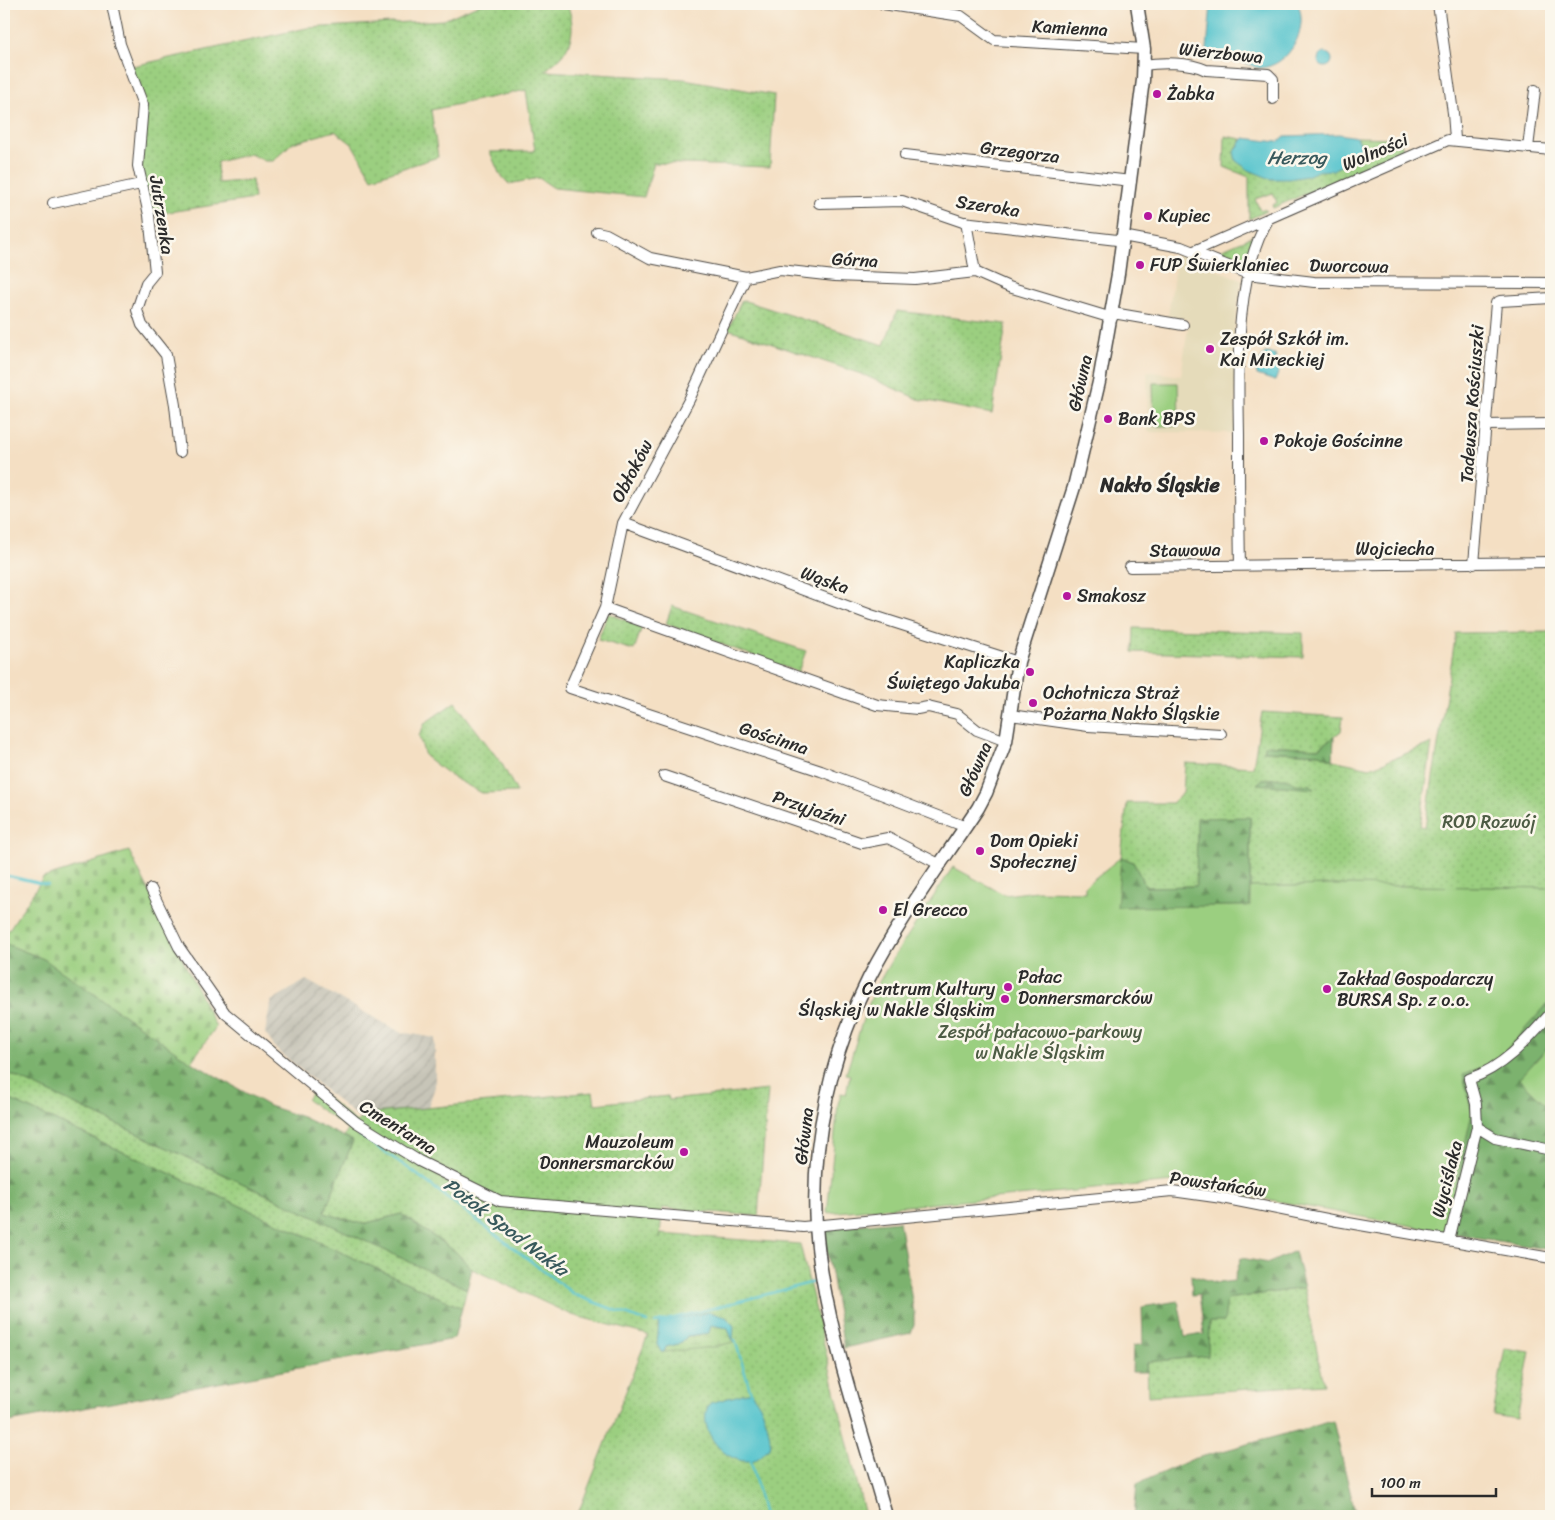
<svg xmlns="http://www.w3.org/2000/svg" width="1555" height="1520" font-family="Sriracha,sans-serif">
  <defs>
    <pattern id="industrial-furrows" width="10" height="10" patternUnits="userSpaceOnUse" patternTransform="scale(1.25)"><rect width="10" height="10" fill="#c7c5b8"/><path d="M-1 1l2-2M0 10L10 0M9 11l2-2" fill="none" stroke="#aba99e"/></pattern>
    <pattern id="grass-dots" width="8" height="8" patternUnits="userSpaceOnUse" patternTransform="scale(1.25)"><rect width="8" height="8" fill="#9bcf80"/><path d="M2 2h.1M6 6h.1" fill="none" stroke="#86b26f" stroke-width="1.8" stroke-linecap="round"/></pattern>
    <pattern id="forest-firs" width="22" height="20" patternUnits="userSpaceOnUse" patternTransform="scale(1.25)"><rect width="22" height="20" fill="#7cb26e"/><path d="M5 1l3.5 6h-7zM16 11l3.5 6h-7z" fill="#66915b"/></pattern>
    <pattern id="wetland-marsh" width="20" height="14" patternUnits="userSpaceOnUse" patternTransform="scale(1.25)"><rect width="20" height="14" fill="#9bcf80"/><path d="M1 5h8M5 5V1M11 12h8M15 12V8" fill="none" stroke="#86b26f"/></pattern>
    <pattern id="cemetery-stones" width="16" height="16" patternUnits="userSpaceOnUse" patternTransform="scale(1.25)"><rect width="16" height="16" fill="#9bcf80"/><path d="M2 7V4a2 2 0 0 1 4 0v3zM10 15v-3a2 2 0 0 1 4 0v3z" fill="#86b26f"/></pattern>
  </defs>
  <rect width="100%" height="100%" fill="#fbf7ec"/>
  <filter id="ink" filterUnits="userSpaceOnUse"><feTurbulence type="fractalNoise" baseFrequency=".02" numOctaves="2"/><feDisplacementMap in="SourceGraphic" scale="10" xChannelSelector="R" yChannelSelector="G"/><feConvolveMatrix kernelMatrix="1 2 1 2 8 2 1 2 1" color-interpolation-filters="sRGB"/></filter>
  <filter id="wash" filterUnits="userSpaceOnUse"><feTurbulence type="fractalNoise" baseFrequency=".0096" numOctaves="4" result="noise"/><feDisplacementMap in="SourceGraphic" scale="20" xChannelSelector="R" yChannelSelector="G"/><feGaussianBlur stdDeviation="1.12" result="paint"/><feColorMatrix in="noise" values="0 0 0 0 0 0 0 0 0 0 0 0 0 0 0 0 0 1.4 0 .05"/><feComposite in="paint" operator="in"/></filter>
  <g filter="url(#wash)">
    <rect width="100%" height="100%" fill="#f4dfc3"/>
    <path fill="#e5dbba" d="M1177,254L1242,280L1234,329L1236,433L1148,432L1147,371L1181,376L1189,320L1168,316Z"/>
    <path fill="url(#industrial-furrows)" d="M306,980L400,1032L435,1038V1087L428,1107L362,1121L276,1049L265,1033L271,1001Z"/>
    <path fill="url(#grass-dots)" stroke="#637d56" d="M480,4H567C573,19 575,36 565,51C561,59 551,65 545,71L684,79L774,95L770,167L654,163L644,197L554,188L539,178L509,184L499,173L490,152L535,151L526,90L431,110L438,157L372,178L352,144L335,131L292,143L273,161H265L250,154L217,162L218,183L252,180L254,199L149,215L141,182L143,118L128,67L307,28L443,20Z
      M1225,136L1242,139L1234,152L1271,179C1313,178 1327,167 1361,145L1357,137L1399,138L1404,151L1273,208L1272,205L1277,203L1273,193L1255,199L1260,210L1264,209L1267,211L1249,219V177L1224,167Z
      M1258,234L1246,269L1240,268L1238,264L1228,260L1224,261L1214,256L1216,252Z
      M742,300L884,345L897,311L1006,324L992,414L918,399L864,375L728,329Z
      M672,606L806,651L798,672L666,624Z
      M608,613L642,627L634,650L598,640Z
      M1134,628L1303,633V657L1133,652Z
      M1551,632V888L1335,885L1250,887V817L1196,886L1146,887L1133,862L1121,857L1127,803H1172L1183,793L1185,763L1253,767L1262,712L1343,717L1341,731L1319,748L1265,745L1264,751L1320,754L1333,760L1370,768L1432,743L1420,826L1425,827L1456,633Z
      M455,702L502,764L517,792L482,793L452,777L425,756L419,736L425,723Z
      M4,1071L467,1289L462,1308L4,1097Z
      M315,1087L356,1122L374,1113L593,1092L595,1104L668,1096L669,1100L768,1090L758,1216L662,1208L660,1239L661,1234L800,1244L865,1516H577L648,1335L572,1315L472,1269L456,1252L401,1214L363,1224L324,1213L353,1141L344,1136L348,1129L307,1100Z
      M1304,1288L1324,1384L1148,1396L1147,1362L1207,1356L1209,1322L1227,1299Z
      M1505,1348L1530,1352L1517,1419L1493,1415Z"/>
    <path fill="url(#forest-firs)" stroke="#546e4c" d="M1334,737L1333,760L1320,754L1263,751L1265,745L1319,748Z
      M1285,778L1296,784L1311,785L1314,789L1257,784L1263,779Z
      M1250,817V906L1116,907L1121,857L1133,862L1146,887L1196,886L1197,818Z
      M4,943L44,959L191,1062L269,1106L302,1117L353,1141L324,1213L363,1224L401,1214L456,1252L472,1269L467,1289L4,1071Z
      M1551,1000V1044L1519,1079L1551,1109V1250L1445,1232L1472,1113L1463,1075L1497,1060Z
      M4,1097L462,1308L454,1339L4,1423Z
      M899,1221L914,1313V1325L911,1333L844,1348L823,1228Z
      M1295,1251L1304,1288L1227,1299L1224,1322H1209L1208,1356L1147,1362V1372H1132L1133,1346L1143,1344L1142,1307L1178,1301L1185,1337L1204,1334L1199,1294L1192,1295L1191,1275L1218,1283L1234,1281L1241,1258L1269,1263Z
      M1333,1421L1356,1516H1134L1137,1484L1193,1459Z"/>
    <path fill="url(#wetland-marsh)" stroke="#637d56" d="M711,1325L728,1327L733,1342L714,1347L664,1352L666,1347L682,1343L687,1336H698Z"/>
    <path fill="url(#cemetery-stones)" stroke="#637d56" d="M129,851L216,1027L191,1062L44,959L4,943V937L43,878Z"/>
    <path fill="#9bcf80" stroke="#637d56" d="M1153,383H1178L1179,426H1154Z
      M1121,857L1117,907L1250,906V887L1335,885L1551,888V1000L1497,1060L1463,1075L1472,1113L1445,1232L1173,1182L827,1213L838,1104L841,1093L846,1094L850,1075L846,1074L864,1016L875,989L891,961L953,867L1005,895L1037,891L1085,892V886Z
      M1551,1044V1109L1519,1079Z"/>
    <path fill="#57c4cd" stroke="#41787c" d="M1211,4H1298C1309,29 1290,66 1260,68C1255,68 1250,64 1245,63C1233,61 1219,61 1206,60Z
      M1318 60a7 7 0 1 1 14 0a7 7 0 1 1-14 0Z
      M1339,134L1357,137L1361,145L1360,154L1333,170L1318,171L1307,176L1289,179H1271L1249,170L1236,161L1234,152L1244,138L1278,142L1285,136Z
      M1265,353L1275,354L1279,371L1275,381L1257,375L1256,362L1261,360Z
      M709,1312L726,1317L734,1326L733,1342L728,1328L711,1325L709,1333L687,1336L682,1343L666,1347L664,1352H661L657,1344L659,1322Z
      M747,1393H751C765,1409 768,1425 771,1445C767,1450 762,1456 757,1459C728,1471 693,1427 710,1403Z"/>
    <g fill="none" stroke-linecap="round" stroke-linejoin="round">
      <path stroke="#57c4cd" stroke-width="2.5" d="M4,875L48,885
        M358,1134L411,1170L575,1295L647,1322
        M655,1323L814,1282
        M735,1340L751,1393
        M751,1461L764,1516"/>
    </g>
  </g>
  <g filter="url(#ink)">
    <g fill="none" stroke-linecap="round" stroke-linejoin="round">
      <defs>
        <path id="minor" d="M112,4L120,44L143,105L138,166L149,215L155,272L146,283L137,310L142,325L166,355L175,405L180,452
          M883,4L961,16L994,40L1144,49
          M1438,4L1453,113L1455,139
          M1143,65C1162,62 1189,62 1206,70L1268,74L1273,79V99
          M1528,148L1535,90
          M905,155L1131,181
          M53,203L141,184
          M819,203L902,201L963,222L1117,240L1128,237L1181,247L1248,274L1314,282L1551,283
          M966,222L975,272
          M597,232L606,234L650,258L746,277L780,270L835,276L915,279L975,272L1009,287L1112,318
          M1194,251L1448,140L1551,150
          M746,277L689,400L623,523L605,608L570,688L821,771L966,827
          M1113,313L1183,325
          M1487,425L1551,424
          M623,523L871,615L1018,662
          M1474,564L1496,303L1500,301L1551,298
          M1240,565C1239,522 1239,478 1239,435C1238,369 1234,277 1269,218
          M1130,567L1551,562
          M605,608L877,705L917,709L928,707L957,714L977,730L1006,741
          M1010,715L1088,726L1221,734
          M664,776L862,843L888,838L941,865
          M151,889L179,947L225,1013L356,1122L419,1161L500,1201L803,1227L1172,1191L1222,1198L1337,1221L1551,1258
          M1551,1013C1527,1040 1504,1067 1469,1079L1476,1104L1477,1127L1495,1138L1551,1150
          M1449,1240L1477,1127"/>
        <path id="major" d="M886,1516C861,1426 822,1318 816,1225C811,1141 831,1053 869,978C900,918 941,864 978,808L986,793L1006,741L1018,662L1074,487L1099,382L1118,274L1143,80L1144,49L1137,4"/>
      </defs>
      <use href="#minor" stroke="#494642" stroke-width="12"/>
      <use href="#major" stroke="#494642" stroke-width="15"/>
      <use href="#minor" stroke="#fff" stroke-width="10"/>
      <use href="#major" stroke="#fff" stroke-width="12"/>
    </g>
  </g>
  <g fill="#b5179e" stroke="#fbf7ec" stroke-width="2">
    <circle cx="1157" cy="94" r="5"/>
    <circle cx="1148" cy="216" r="5"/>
    <circle cx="1140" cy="265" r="5"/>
    <circle cx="1210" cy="349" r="5"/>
    <circle cx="1108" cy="419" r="5"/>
    <circle cx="1264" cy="441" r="5"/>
    <circle cx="1067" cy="596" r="5"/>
    <circle cx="1030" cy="672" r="5"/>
    <circle cx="1033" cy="703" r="5"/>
    <circle cx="980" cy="851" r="5"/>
    <circle cx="883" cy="910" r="5"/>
    <circle cx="1008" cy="987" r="5"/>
    <circle cx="1327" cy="989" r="5"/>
    <circle cx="1005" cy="999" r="5"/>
    <circle cx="684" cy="1152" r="5"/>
  </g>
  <g text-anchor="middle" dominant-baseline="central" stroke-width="5" stroke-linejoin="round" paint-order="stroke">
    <g font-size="18" fill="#2b2b2b" stroke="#fbf7ec">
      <text transform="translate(1070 28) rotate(3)">Kamienna</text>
      <text transform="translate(1221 53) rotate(6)">Wierzbowa</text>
      <text transform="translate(1020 152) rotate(7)">Grzegorza</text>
      <text transform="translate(1375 152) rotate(-23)">Wolności</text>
      <text transform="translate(988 206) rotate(9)">Szeroka</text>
      <text transform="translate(162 215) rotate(81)">Jutrzenka</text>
      <text transform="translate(855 260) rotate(3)">Górna</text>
      <text transform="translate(1349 266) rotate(1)">Dworcowa</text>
      <text transform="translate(1080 383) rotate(-77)">Główna</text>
      <text transform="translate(1472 404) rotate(-86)">Tadeusza Kościuszki</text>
      <text transform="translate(632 471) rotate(-62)">Obłoków</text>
      <text x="1395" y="549">Wojciecha</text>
      <text transform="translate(1185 550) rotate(-1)">Stawowa</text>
      <text transform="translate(825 580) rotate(20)">Wąska</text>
      <text transform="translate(774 738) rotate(18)">Gościnna</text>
      <text transform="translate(975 769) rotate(-66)">Główna</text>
      <text transform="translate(809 808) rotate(19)">Przyjaźni</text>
      <text transform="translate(398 1127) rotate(32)">Cmentarna</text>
      <text transform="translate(804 1136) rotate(-83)">Główna</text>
      <text transform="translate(1447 1179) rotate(-76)">Wyciślaka</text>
      <text transform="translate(1218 1184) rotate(8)">Powstańców</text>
    </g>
    <g font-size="18" fill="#2b2b2b" stroke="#fbf7ec" text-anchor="start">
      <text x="1167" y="94">Żabka</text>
      <text x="1158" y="216">Kupiec</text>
      <text x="1150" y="265">FUP Świerklaniec</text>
      <text x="1220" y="339">Zespół Szkół im.<tspan x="1220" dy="21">Kai Mireckiej</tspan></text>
      <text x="1118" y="419">Bank BPS</text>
      <text x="1274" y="441">Pokoje Gościnne</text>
      <text x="1077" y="596">Smakosz</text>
      <text x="1020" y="662" text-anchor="end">Kapliczka<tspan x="1020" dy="21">Świętego Jakuba</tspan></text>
      <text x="1043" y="693">Ochotnicza Straż<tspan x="1043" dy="21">Pożarna Nakło Śląskie</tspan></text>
      <text x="990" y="841">Dom Opieki<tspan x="990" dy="21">Społecznej</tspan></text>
      <text x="893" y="910">El Grecco</text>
      <text x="1018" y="977">Pałac<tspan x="1018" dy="21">Donnersmarcków</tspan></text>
      <text x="1337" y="979">Zakład Gospodarczy<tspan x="1337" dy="21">BURSA Sp. z o.o.</tspan></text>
      <text x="995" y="989" text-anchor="end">Centrum Kultury<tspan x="995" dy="21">Śląskiej w Nakle Śląskim</tspan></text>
      <text x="674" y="1142" text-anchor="end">Mauzoleum<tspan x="674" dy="21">Donnersmarcków</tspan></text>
    </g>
    <g font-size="18" fill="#4d5c44" stroke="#fbf7ec">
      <text x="1489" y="822">ROD Rozwój</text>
      <text x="1040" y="1032">Zespół pałacowo-parkowy<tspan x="1040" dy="21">w Nakle Śląskim</tspan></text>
    </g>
    <g font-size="19" font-style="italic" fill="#38595c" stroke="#fbf7ec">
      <text x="1297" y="157">Herzog</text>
      <text transform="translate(506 1227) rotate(37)">Potok Spod Nakła</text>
    </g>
    <g font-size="20" font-weight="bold" fill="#2b2b2b" stroke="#fbf7ec">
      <text x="1160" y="485">Nakło Śląskie</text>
    </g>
  </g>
  <rect width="1555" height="1520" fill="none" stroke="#fbf7ec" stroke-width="20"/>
  <path d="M1372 1488v8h124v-8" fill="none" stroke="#2b2b2b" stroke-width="2.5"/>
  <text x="1380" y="1488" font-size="15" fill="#2b2b2b" stroke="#fbf7ec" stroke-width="4" paint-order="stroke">100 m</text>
</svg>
